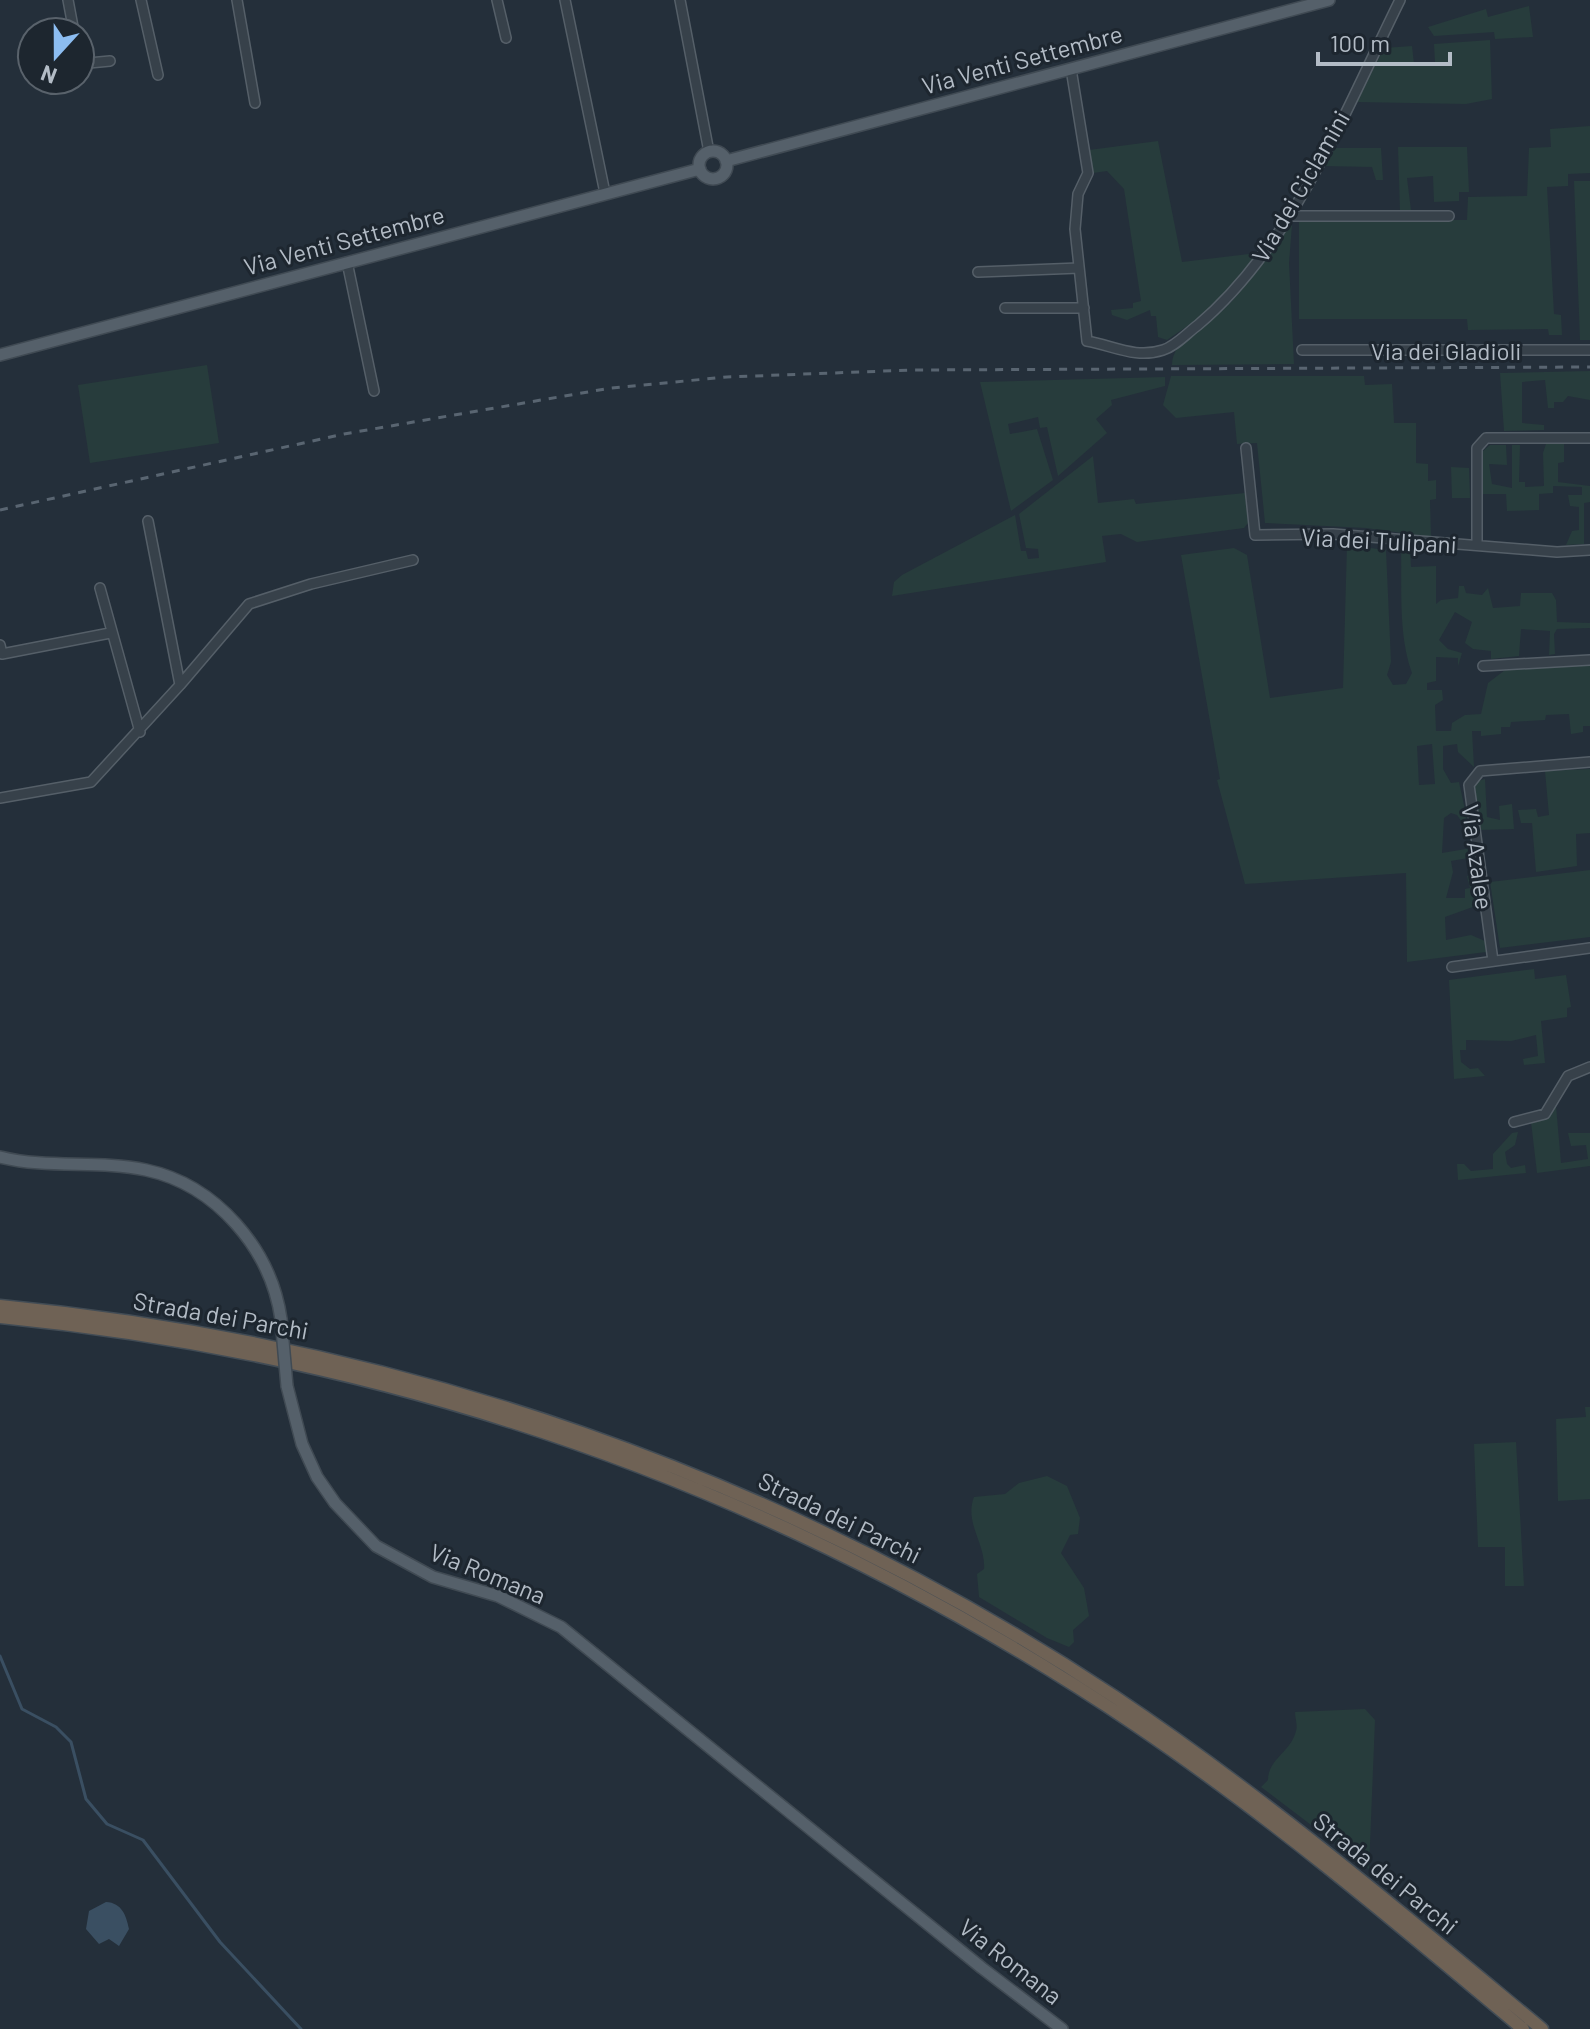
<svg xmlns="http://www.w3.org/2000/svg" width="1590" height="2029" font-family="Barlow,sans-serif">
  <rect width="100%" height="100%" fill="#242f3a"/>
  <path fill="#273c3c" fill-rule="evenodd" d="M1529,6L1533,37L1495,39L1494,32L1434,36L1428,27L1486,9L1488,17Z
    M1490,40L1492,99L1466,104L1357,102L1384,48L1412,46L1414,64L1435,62L1434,44Z
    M1590,126V173L1568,174V186L1547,187L1554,314L1561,315L1562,335H1549L1548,329L1468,330L1467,319H1299V220H1467L1468,197L1527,196L1529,148L1551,147L1550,129Z
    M1158,141L1182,262L1257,253L1215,307L1167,340L1158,337L1156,316H1151L1150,310L1127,320L1112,315L1111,310L1133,308V303L1141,301L1124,189L1107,171L1093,173L1089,150Z
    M1398,147H1467L1469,192H1459V201L1434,202L1433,176L1407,178L1411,210L1400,212Z
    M1332,148H1381L1383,180H1376L1372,167L1323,166Z
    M1574,181H1590V340H1580Z
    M1292,225L1289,263L1294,364L1172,365C1172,339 1208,325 1225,308C1251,284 1267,250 1292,225Z
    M207,365L219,443L90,463L78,385Z
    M1590,371V400L1568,396L1563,402H1554V408H1548L1545,380L1522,382V423L1544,425V430L1504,431L1500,373Z
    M1171,376H1364L1365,385L1392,384L1394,423H1416V463L1428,464V481L1436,480V499L1430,500L1431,537L1366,528L1265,523L1257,443L1237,444L1234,412L1176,418L1163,405Z
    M1165,377V386L1111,400L1112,405L1096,419L1107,433L1058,476L1047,427L1040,428L1038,417L1008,424L1010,434L1037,429L1053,480L1011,511L980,382Z
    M1546,444H1564V462L1558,463V482L1590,486V502L1584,503V544L1566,545L1572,531L1579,530V507L1570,506L1568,495H1582V487L1553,486V493L1539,494V510L1507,511L1506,494H1482L1483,451L1490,445H1506L1507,465L1489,464L1492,484L1512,488V445H1520L1519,482H1525V487L1544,486L1543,453Z
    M1093,456L1098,503L1134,499L1136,504L1245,493L1248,523L1244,528L1137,542L1121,534L1102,536L1106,562L892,596L894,582L902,575L1015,515L1021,551H1026L1028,559L1039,558L1038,549L1026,548L1019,514Z
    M1451,467L1469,468L1470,498H1452Z
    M1347,545L1386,550L1391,662L1387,675L1393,685L1406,684L1412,673C1398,635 1402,588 1401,547L1410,548L1411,567L1436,566V604L1441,600L1458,598L1459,586H1464L1466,593L1482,595L1488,588L1493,608L1520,606L1521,593H1552L1556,600L1557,622L1590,623V628L1557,629L1554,634L1555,654L1549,655L1550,631L1521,629L1519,656L1491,659V651L1473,649L1465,643L1472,622L1455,612L1439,640L1448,649L1462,653L1458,666V658L1436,657V681L1427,683V690H1442L1443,700L1435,705L1436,731H1451L1452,723L1465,715L1481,714L1488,683L1505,670L1590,664V726H1583V732L1571,734L1569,714L1546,715L1545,720L1511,722L1510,727H1501V734L1481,736V731H1472L1474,767L1458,752L1457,744L1443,746V769L1451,783L1459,782L1467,819L1462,822L1457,815L1451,813L1444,818L1442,853L1472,848L1474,857L1451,861L1453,872L1446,898H1465V889L1470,888L1467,876L1477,874L1481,904L1445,917L1446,940L1471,935L1485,941L1486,952L1407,962L1406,873L1245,884L1217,780L1220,779L1181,555L1234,548L1247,555L1270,698L1343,688ZM1432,744L1435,784L1419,785L1417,746Z
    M1590,769V833L1576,834L1577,866L1536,872L1532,823H1521L1518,810L1536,809L1538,817L1549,815L1545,771Z
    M1485,779L1487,817L1500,820L1499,806L1512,804L1514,829L1480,830L1474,787L1478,781Z
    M1590,870V937L1500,948L1490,882Z
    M1534,969L1535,979L1566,975L1571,1007L1567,1008V1017L1541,1021L1545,1063L1524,1065L1523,1059L1538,1056L1536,1035L1511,1041L1466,1040V1050H1460L1461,1062L1470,1069L1478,1068L1485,1076L1454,1079L1449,980Z
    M1556,1106L1561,1163L1588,1159L1586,1145L1571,1146L1568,1133H1590V1166L1537,1173L1531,1122L1548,1116Z
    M1518,1132L1515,1145L1505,1152L1507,1164L1511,1168L1525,1165L1526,1173L1458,1180L1457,1164H1464L1471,1171L1493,1169V1154L1512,1133Z
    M1585,1407H1590V1499L1558,1501L1556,1419L1586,1417Z
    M1516,1442L1524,1586H1505V1547H1478L1474,1444Z
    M1047,1476L1067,1486L1080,1518L1078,1534L1070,1535L1061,1553L1084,1588L1089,1616L1073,1630L1074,1642L1069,1647L1047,1638L979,1597L977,1574L984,1569C986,1544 964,1523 974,1497L1005,1494L1019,1483Z
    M1365,1709L1375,1720L1369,1869L1261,1787L1268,1780C1268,1759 1291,1752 1296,1731C1298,1726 1295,1718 1295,1712Z"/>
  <path fill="#3a4f62" d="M106,1902C122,1903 126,1915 129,1929L119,1946L109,1939L99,1944L86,1929L89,1911Z"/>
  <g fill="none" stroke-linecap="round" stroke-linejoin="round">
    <path stroke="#3a4f62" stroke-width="3" d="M0,1656L22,1709L56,1727L71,1742L86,1799L107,1824L143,1840L220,1942L301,2029"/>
    <defs>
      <path id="minor" d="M68,0L74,32
        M141,0L158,75
        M237,0L255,103
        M497,0L506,38
        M565,0L605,193
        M680,0L709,152
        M80,59L89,63L110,61
        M1071,69L1088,173L1078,194L1075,229L1087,341C1114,346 1136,359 1163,350C1176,346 1187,333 1198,325C1293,245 1346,109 1400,0
        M1288,216H1449
        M347,262L374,391
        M978,272L1079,268
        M1005,308H1084
        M1302,350H1590
        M1246,448L1255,535L1333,534L1557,552L1590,550
        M148,521L180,685
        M1477,545V448L1486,438H1590
        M100,588L140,732
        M0,645L2,654L110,633
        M1483,666L1590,660
        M0,798L91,782L180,685L249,604L311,584L413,560
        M1493,961L1469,785L1480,771L1590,762
        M1452,967L1590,948
        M1514,1122L1545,1114L1568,1076L1590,1067"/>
      <path id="major" d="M699 165a14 14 0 1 1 28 0a14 14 0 1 1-28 0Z
        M726,161L1329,0
        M0,355L700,169
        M0,1157C48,1169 98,1160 146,1170C216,1185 271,1249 281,1319
        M287,1386L302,1444L317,1477L335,1503L376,1546L433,1577L498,1596L561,1627L982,1968L1062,2029"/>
      <path id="highway" d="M0,1306C399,1344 780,1476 1115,1697C1265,1797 1403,1914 1542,2029
        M0,1317C415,1358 792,1494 1137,1726C1273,1818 1398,1924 1523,2029"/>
    </defs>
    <use href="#minor" stroke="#555f68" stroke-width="12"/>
    <use href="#major" stroke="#404a53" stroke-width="14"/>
    <use href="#highway" stroke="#424c55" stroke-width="15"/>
    <use href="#minor" stroke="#37414a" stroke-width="9"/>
    <use href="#major" stroke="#55606a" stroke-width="11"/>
    <use href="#highway" stroke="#6f6255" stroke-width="12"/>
    <path stroke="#596571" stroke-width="3" stroke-dasharray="8 8" stroke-linecap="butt" d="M0,510L344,434L611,388L727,377L912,370L1590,367"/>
    <defs>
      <path id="major-bridge" d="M281,1319L287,1386"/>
    </defs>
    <use href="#major-bridge" stroke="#404a53" stroke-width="14" stroke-linecap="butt"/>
    <use href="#major-bridge" stroke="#55606a" stroke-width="11"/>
  </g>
  <g text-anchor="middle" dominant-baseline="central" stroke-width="6" stroke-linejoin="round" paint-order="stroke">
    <g font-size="24" fill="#b3bcc6" stroke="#1d262f">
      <text transform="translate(1022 59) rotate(-15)">Via Venti Settembre</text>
      <text transform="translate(1300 186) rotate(-60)">Via dei Ciclamini</text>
      <text transform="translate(344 240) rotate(-15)">Via Venti Settembre</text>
      <text x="1446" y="350">Via dei Gladioli</text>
      <text transform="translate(1379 540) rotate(3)">Via dei Tulipani</text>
      <text transform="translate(1478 857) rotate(82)">Via Azalee</text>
      <text transform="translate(221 1315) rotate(10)">Strada dei Parchi</text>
      <text transform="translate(840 1517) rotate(26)">Strada dei Parchi</text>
      <text transform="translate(488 1573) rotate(22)">Via Romana</text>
      <text transform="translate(1386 1873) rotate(39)">Strada dei Parchi</text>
      <text transform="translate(1011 1961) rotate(38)">Via Romana</text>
    </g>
  </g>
  <g transform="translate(56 56) rotate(201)"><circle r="38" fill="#1d262f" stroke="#59626b" stroke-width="2"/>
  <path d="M0-6L14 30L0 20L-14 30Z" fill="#8cbdf1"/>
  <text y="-12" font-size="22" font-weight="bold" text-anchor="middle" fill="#b3bcc6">N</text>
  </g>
  <path d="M1318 52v12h132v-12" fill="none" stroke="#b3bcc6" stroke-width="4"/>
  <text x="1330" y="52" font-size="24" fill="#b3bcc6" stroke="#1d262f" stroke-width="6" paint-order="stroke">100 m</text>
</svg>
